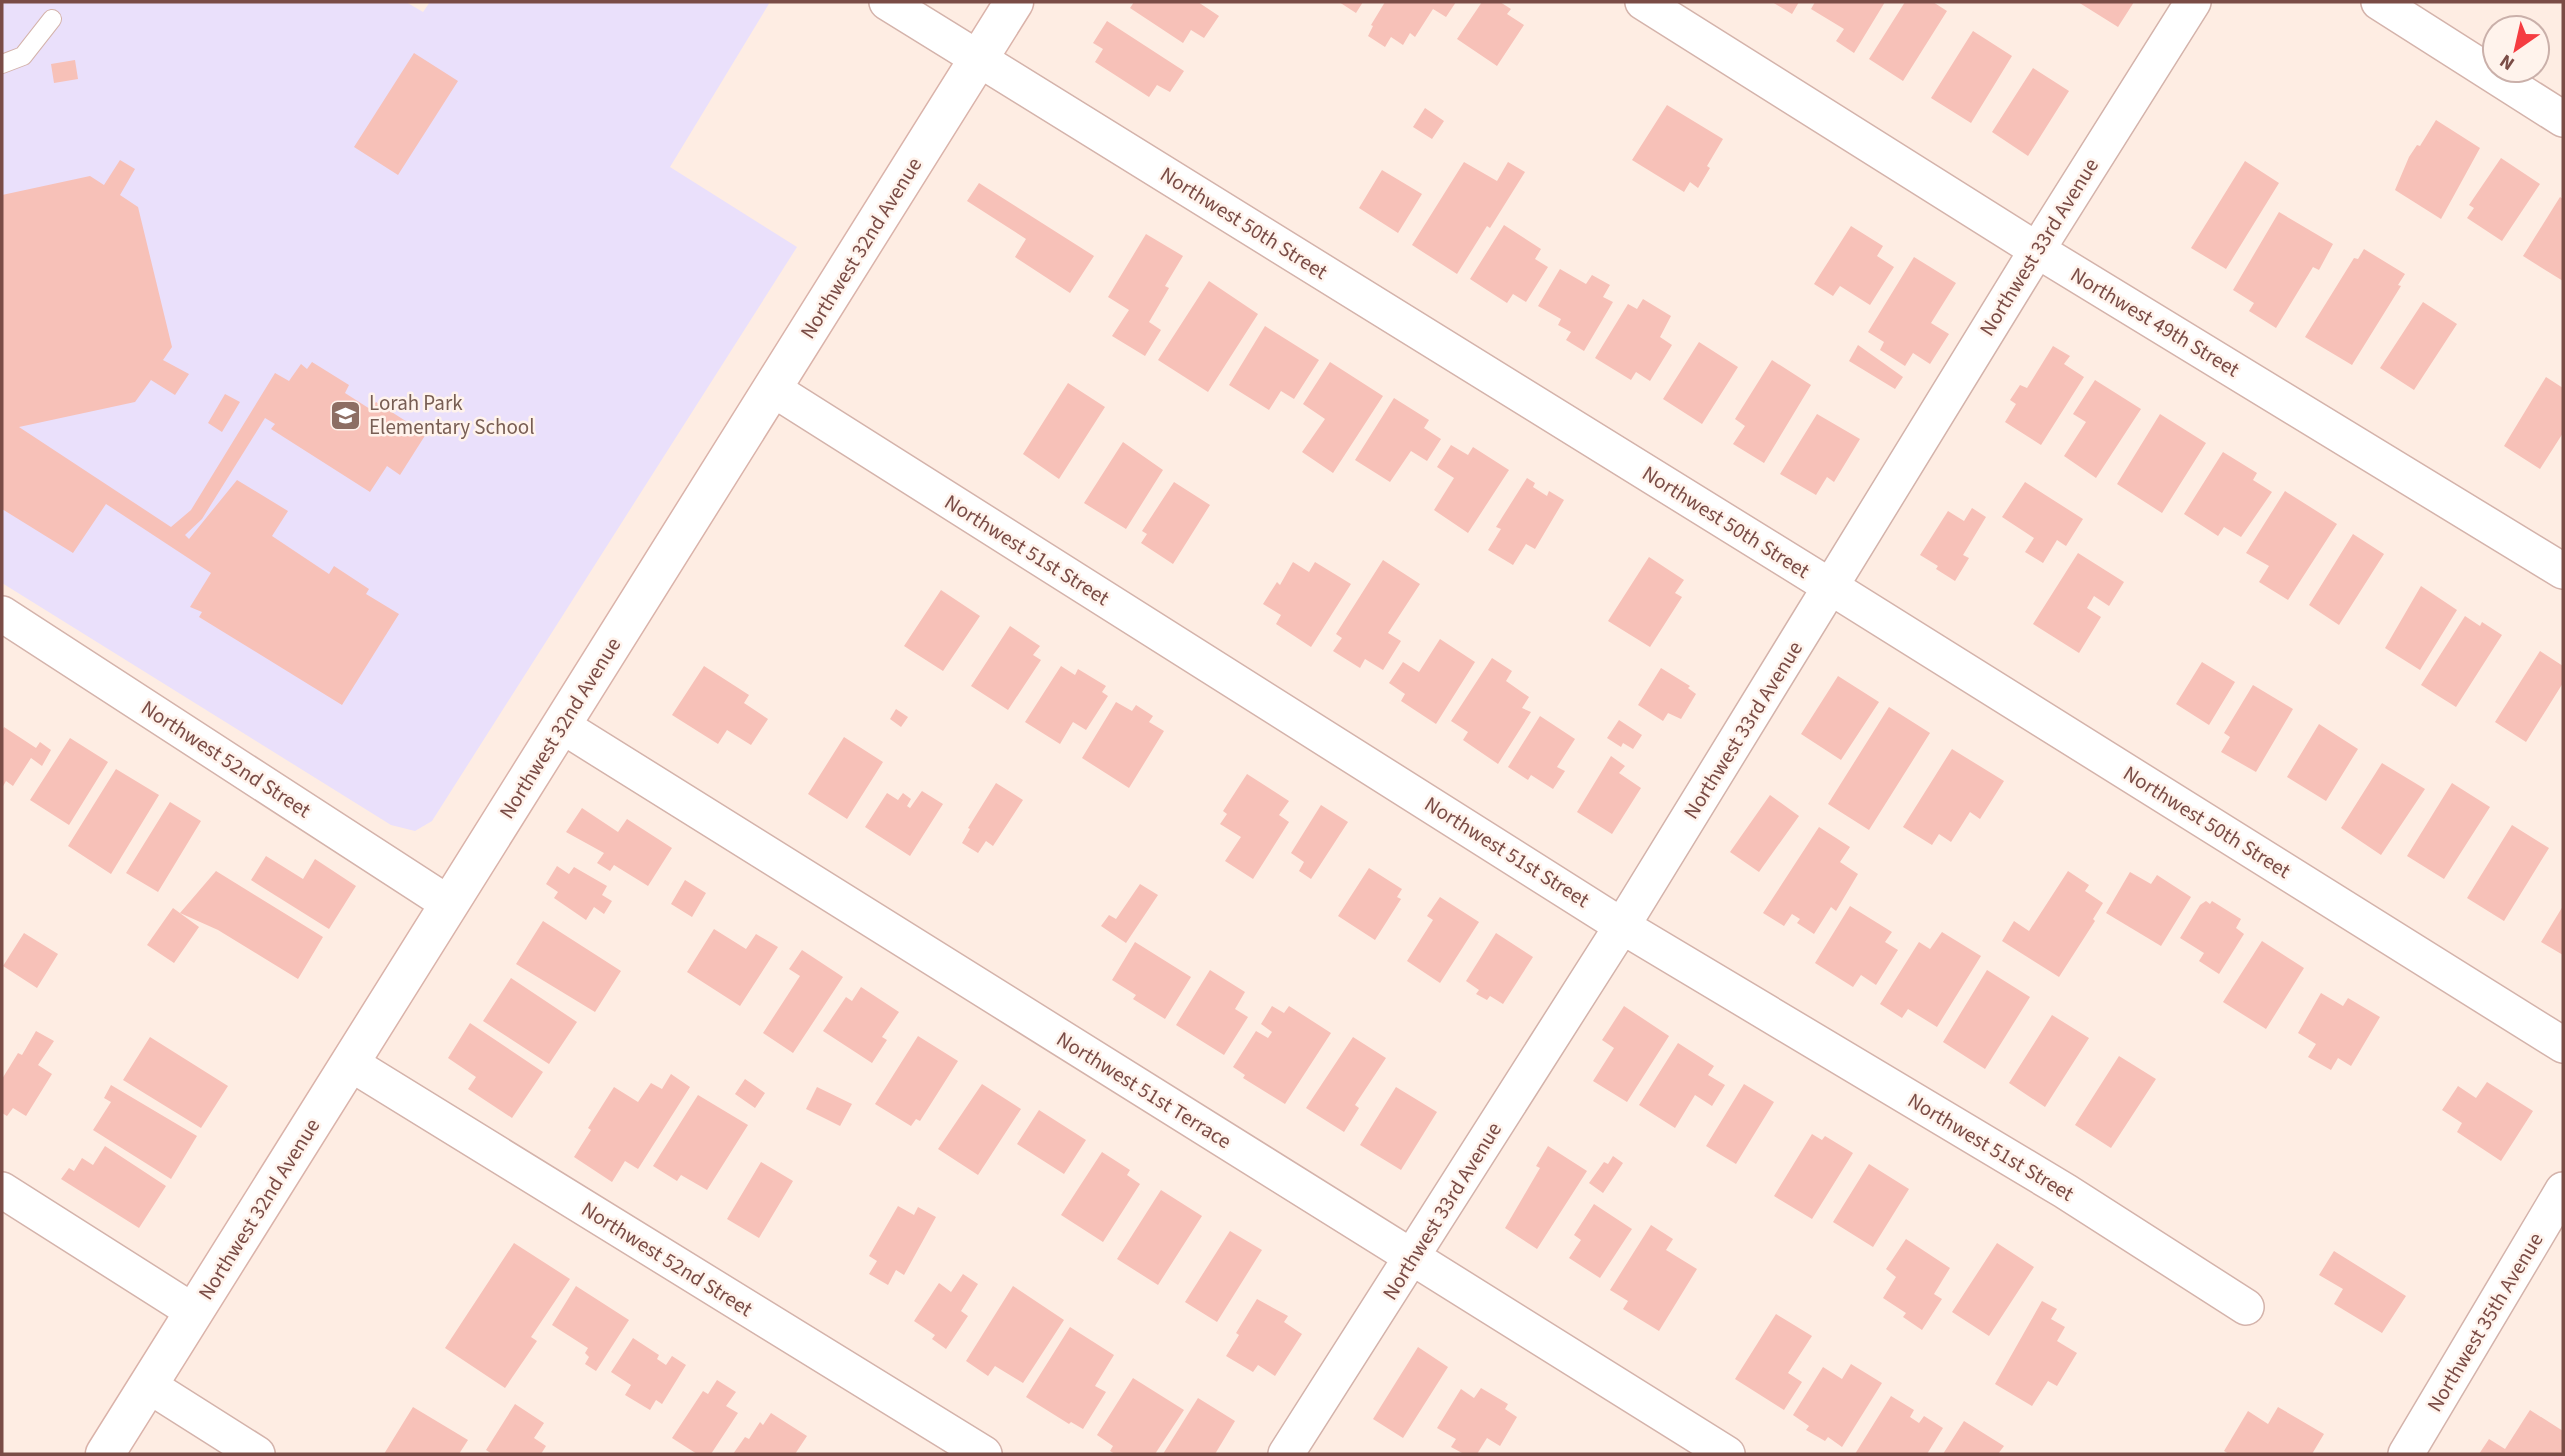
<svg xmlns="http://www.w3.org/2000/svg" width="2565" height="1456" font-family="'Source Sans 3',sans-serif">
  <rect width="100%" height="100%" fill="#feede3"/>
  <path fill="#eae0fb" d="M2,2H406L423,12L430,2H770L670,167L797,247L432,821L415,831L391,825L2,583Z"/>
  <path fill="#f7c1b8" d="M1134,2H1198L1219,16L1204,38L1191,30L1183,43L1130,8Z
    M1339,2H1363L1356,13Z
    M1385,2H1456L1446,17L1433,9L1415,37L1410,33L1403,45L1391,37L1385,47L1368,36L1373,26L1371,25Z
    M1482,2H1500L1511,9L1507,14L1524,25L1497,66L1457,39Z
    M1772,2H1799L1792,14Z
    M1815,2H1885L1854,53L1836,41L1844,29L1811,9Z
    M1905,2H1933L1947,11L1903,81L1869,59Z
    M2078,2H2134L2118,27Z
    M1107,21L1184,71L1170,92L1157,85L1149,97L1095,62L1103,49L1093,43Z
    M1973,31L2012,56L1971,123L1931,98Z
    M414,53L458,81L398,175L354,147Z
    M75,60L78,79L54,83L51,64Z
    M2033,68L2069,91L2028,156L1992,132Z
    M1667,105L1723,139L1707,166L1710,168L1698,188L1690,182L1684,192L1632,160Z
    M1425,108L1444,121L1432,139L1413,127Z
    M2436,120L2480,148L2441,219L2395,190L2409,157L2417,145L2420,146Z
    M2501,158L2540,184L2502,241L2467,218L2474,208L2469,205Z
    M120,160L135,169L120,195L138,207L172,347L163,360L189,374L175,395L151,380L135,402L19,427L171,527L191,510L275,373L289,381L301,364L307,369L312,362L349,385L345,393L370,409L376,402L426,434L400,475L387,466L370,492L271,429L275,424L265,418L202,519L185,535L189,539L237,480L288,511L272,536L329,574L334,566L369,589L366,594L399,614L342,705L199,617L202,612L190,607L211,573L106,504L73,553L2,509V195L90,176L104,185Z
    M2245,161L2279,183L2226,269L2191,248Z
    M1464,162L1497,181L1508,162L1525,172L1490,228L1487,226L1457,274L1412,245Z
    M1382,170L1422,194L1398,233L1359,208Z
    M979,183L1094,256L1070,293L1015,257L1026,239L967,201Z
    M2560,197L2563,199V281L2523,256Z
    M2279,212L2333,244L2319,270L2313,267L2276,328L2249,311L2254,303L2233,290Z
    M1504,225L1541,249L1535,259L1548,267L1526,302L1513,294L1507,303L1470,279Z
    M1851,226L1883,246L1877,256L1894,267L1870,305L1840,286L1833,296L1814,284Z
    M1146,234L1183,256L1165,286L1169,288L1149,322L1161,330L1145,356L1112,336L1129,310L1108,297Z
    M2364,249L2405,274L2398,285L2401,286L2352,365L2305,337L2354,258L2358,259Z
    M1914,257L1956,283L1931,323L1949,334L1930,364L1913,353L1905,366L1880,350L1884,342L1868,332Z
    M1560,269L1586,284L1592,275L1610,285L1603,297L1613,302L1584,351L1566,340L1571,332L1558,325L1561,319L1538,306Z
    M1209,281L1258,314L1208,392L1158,360Z
    M1643,299L1671,316L1660,337L1672,345L1650,381L1636,372L1631,380L1595,358L1628,304L1637,309Z
    M2423,302L2457,324L2414,390L2380,368Z
    M1265,326L1319,360L1294,399L1281,391L1269,410L1229,385Z
    M1699,342L1738,367L1702,424L1663,399Z
    M1858,345L1903,377L1895,389L1849,361Z
    M2053,346L2070,356L2064,364L2084,377L2041,445L2005,422L2016,404L2010,400L2020,385L2027,388Z
    M1772,360L1811,385L1764,463L1733,444L1745,426L1735,419Z
    M1330,362L1383,396L1333,473L1302,452L1325,419L1303,404Z
    M2546,377L2563,388V433L2540,469L2504,446Z
    M2095,380L2141,409L2096,478L2064,456L2086,422L2073,414Z
    M1068,383L1105,407L1059,479L1023,454Z
    M225,394L240,402L222,432L208,423Z
    M1394,398L1429,420L1424,428L1441,439L1427,461L1411,451L1390,482L1355,460Z
    M1817,414L1860,439L1834,482L1827,477L1816,495L1780,474Z
    M2160,414L2206,443L2162,513L2117,484Z
    M1123,442L1163,470L1126,529L1084,503Z
    M1451,445L1468,455L1473,447L1509,470L1468,533L1434,510L1454,478L1437,467Z
    M2223,452L2257,473L2253,480L2272,492L2241,537L2224,527L2218,536L2184,514Z
    M1527,478L1535,483L1533,487L1547,496L1549,491L1564,500L1535,549L1526,544L1513,565L1488,550L1501,529L1496,527Z
    M1174,482L1210,505L1173,564L1141,543L1147,534L1142,531Z
    M2025,482L2083,519L2066,546L2057,540L2043,563L2025,552L2034,538L2002,517Z
    M2285,491L2337,524L2288,600L2259,582L2269,566L2246,553Z
    M1972,508L1986,517L1963,555L1969,558L1955,581L1936,569L1938,566L1920,555L1948,511L1964,521Z
    M2353,534L2384,554L2339,625L2309,605Z
    M2078,553L2124,582L2109,606L2094,596L2087,608L2101,617L2079,653L2033,624Z
    M1649,557L1684,580L1675,593L1682,597L1650,647L1608,621Z
    M1383,560L1420,584L1388,633L1401,641L1383,670L1365,659L1360,668L1333,651L1342,638L1336,634Z
    M1293,562L1309,572L1315,562L1351,584L1311,647L1276,624L1281,615L1263,604L1277,582L1280,585Z
    M2421,586L2457,610L2420,670L2385,648Z
    M941,590L980,616L943,671L904,646Z
    M2465,616L2480,626L2482,622L2502,635L2456,707L2421,685Z
    M1010,626L1040,646L1033,655L1041,660L1008,710L971,686Z
    M1440,639L1475,662L1436,724L1401,701L1405,694L1389,683L1403,662L1419,672Z
    M2540,651L2563,666V683L2526,742L2495,722Z
    M1492,658L1512,671L1506,681L1529,697L1522,708L1531,712L1498,764L1463,740L1468,732L1451,721Z
    M2202,662L2235,682L2209,725L2176,704Z
    M704,666L749,695L744,703L768,719L751,745L727,730L718,744L672,715Z
    M1061,666L1075,675L1078,669L1106,686L1102,692L1108,696L1086,730L1073,722L1060,744L1025,722Z
    M1661,668L1690,686L1688,688L1696,694L1681,719L1668,713L1663,721L1638,705Z
    M1838,676L1879,702L1841,760L1801,734Z
    M2253,685L2293,709L2256,772L2221,752L2230,737L2224,733Z
    M1116,702L1132,711L1136,705L1153,716L1149,722L1164,731L1129,788L1082,758Z
    M1889,707L1930,733L1869,830L1828,804Z
    M896,709L908,717L901,727L890,719Z
    M1540,716L1575,739L1557,767L1565,771L1553,789L1531,775L1528,780L1508,767Z
    M1619,720L1642,735L1633,749L1623,743L1621,747L1607,738Z
    M2319,724L2358,749L2326,801L2287,777Z
    M4,727L36,748L40,742L51,750L42,766L31,758L13,786L6,781L2,788V731Z
    M844,737L883,762L847,819L808,794Z
    M70,738L108,762L69,825L30,800Z
    M1952,749L2004,781L1980,819L1970,812L1951,842L1939,834L1932,845L1903,827Z
    M1611,756L1625,766L1619,773L1641,788L1612,834L1577,812Z
    M2382,763L2425,789L2381,855L2341,828Z
    M116,769L159,795L111,874L68,846Z
    M1247,774L1289,801L1279,815L1289,822L1253,879L1225,861L1241,837L1220,824L1227,814L1223,811Z
    M996,783L1023,800L993,846L986,841L978,853L962,843L970,829L968,828Z
    M2452,783L2490,807L2444,879L2407,856Z
    M922,791L943,804L910,856L865,827L887,793L898,800L903,793L911,799L907,806L910,808Z
    M1770,795L1799,816L1759,872L1730,852Z
    M170,802L201,821L158,892L126,873Z
    M1321,805L1348,822L1311,879L1299,871L1304,862L1291,853Z
    M582,808L618,832L627,819L672,848L648,886L614,865L610,871L597,863L604,853L566,832Z
    M2512,825L2549,848L2504,921L2467,898Z
    M1819,827L1850,847L1840,862L1858,874L1836,911L1831,907L1814,934L1797,923L1800,919L1792,914L1784,926L1763,913Z
    M266,856L303,879L315,859L356,886L329,929L251,880Z
    M557,866L569,874L574,867L607,886L602,895L612,901L604,914L594,907L586,920L554,898L558,892L546,884Z
    M1369,868L1402,889L1397,897L1401,899L1375,940L1338,916Z
    M216,871L323,937L298,979L218,930L180,913Z
    M2068,871L2089,885L2085,891L2103,903L2093,919L2095,921L2059,977L2002,941L2014,921L2029,931Z
    M2130,872L2151,884L2157,875L2191,897L2161,946L2106,913Z
    M685,880L706,893L692,917L671,904Z
    M1140,884L1158,895L1126,943L1101,926L1109,915L1116,919Z
    M1440,897L1479,922L1440,983L1407,961L1433,920L1427,916Z
    M2206,901L2210,904L2212,901L2241,919L2236,928L2244,934L2219,974L2199,961L2204,953L2180,938L2200,905Z
    M1850,906L1892,932L1885,942L1898,950L1876,985L1861,975L1853,987L1815,963Z
    M2563,906V955L2541,942Z
    M173,908L199,927L174,963L147,945Z
    M543,921L621,971L595,1012L516,964Z
    M714,929L746,949L756,934L778,947L740,1006L687,972Z
    M1942,932L1981,956L1937,1027L1908,1009L1902,1018L1880,1004L1919,942L1930,949Z
    M24,933L58,954L37,988L3,966Z
    M1496,933L1533,957L1503,1004L1490,996L1487,1000L1476,994L1479,990L1466,981Z
    M2262,941L2304,968L2266,1029L2223,1002Z
    M1135,942L1191,977L1165,1019L1133,999L1136,995L1112,980Z
    M802,950L843,977L793,1053L763,1033L800,976L789,969Z
    M1210,970L1245,992L1235,1009L1248,1017L1224,1055L1176,1025Z
    M1987,970L2030,997L1985,1069L1943,1042Z
    M511,978L577,1022L549,1064L483,1021Z
    M861,987L899,1012L882,1037L887,1040L872,1063L823,1031L846,997L852,1001Z
    M2321,993L2343,1006L2348,998L2380,1017L2351,1066L2338,1058L2331,1070L2308,1057L2316,1044L2298,1033Z
    M1272,1006L1284,1013L1289,1006L1331,1033L1285,1104L1243,1078L1245,1075L1233,1067L1256,1031L1268,1038L1272,1032L1261,1024Z
    M1624,1006L1669,1036L1627,1102L1593,1081L1614,1048L1602,1040Z
    M2052,1015L2089,1038L2045,1107L2009,1083Z
    M470,1023L543,1072L512,1118L468,1089L476,1077L448,1058Z
    M36,1031L54,1041L38,1065L52,1074L26,1116L13,1108L7,1116L2,1113V1079L18,1053L22,1055Z
    M918,1036L958,1061L920,1121L916,1119L911,1126L875,1104Z
    M150,1037L228,1086L201,1128L123,1080Z
    M1353,1037L1386,1058L1355,1105L1359,1108L1344,1132L1306,1108Z
    M1678,1043L1714,1066L1708,1075L1725,1085L1712,1106L1695,1095L1675,1128L1639,1105Z
    M2119,1056L2156,1079L2111,1148L2075,1125Z
    M671,1074L690,1087L638,1169L625,1161L612,1182L574,1157L591,1130L588,1128L614,1087L638,1102L651,1083L662,1089Z
    M745,1079L765,1093L755,1108L735,1094Z
    M2487,1082L2533,1111L2501,1161L2457,1132L2462,1123L2442,1110L2458,1086L2476,1098Z
    M982,1084L1021,1109L978,1175L938,1149Z
    M1744,1084L1774,1102L1736,1164L1706,1146Z
    M111,1085L197,1136L171,1179L93,1130L111,1102L104,1098Z
    M817,1087L852,1104L840,1126L806,1109Z
    M1396,1087L1437,1112L1401,1170L1360,1145Z
    M698,1095L748,1125L707,1190L681,1175L677,1181L653,1166Z
    M1039,1110L1086,1140L1064,1174L1017,1144Z
    M1812,1134L1822,1140L1825,1136L1853,1153L1812,1219L1774,1196Z
    M105,1146L166,1186L139,1228L61,1179L69,1168L74,1171L82,1158L93,1165Z
    M1548,1146L1587,1171L1537,1249L1505,1228L1540,1168L1536,1166Z
    M1102,1152L1130,1170L1127,1175L1140,1184L1103,1242L1061,1215Z
    M1613,1156L1623,1163L1603,1193L1589,1183L1604,1162L1608,1164Z
    M761,1162L793,1181L759,1238L727,1219Z
    M1869,1164L1909,1189L1873,1247L1833,1222Z
    M1161,1190L1202,1216L1158,1285L1117,1259Z
    M1594,1204L1632,1229L1600,1278L1569,1258L1581,1240L1574,1235Z
    M898,1206L914,1215L918,1207L936,1217L904,1275L896,1270L888,1285L869,1274L877,1261L869,1256Z
    M1651,1225L1673,1239L1666,1250L1697,1269L1659,1331L1623,1309L1628,1301L1610,1290Z
    M1230,1231L1262,1250L1217,1322L1185,1302Z
    M1906,1239L1950,1268L1934,1294L1942,1299L1922,1330L1903,1317L1906,1313L1883,1298L1896,1277L1886,1269Z
    M514,1243L570,1279L531,1337L537,1341L505,1388L445,1348Z
    M1997,1243L2034,1267L1989,1336L1952,1312Z
    M2334,1251L2406,1296L2382,1333L2334,1304L2343,1289L2319,1275Z
    M963,1274L978,1284L961,1311L968,1316L946,1349L932,1339L935,1335L914,1321L939,1283L951,1292Z
    M576,1286L629,1320L596,1371L585,1364L589,1357L585,1353L588,1348L552,1325Z
    M1013,1286L1064,1320L1023,1383L995,1366L988,1376L966,1361Z
    M1257,1299L1288,1316L1284,1322L1302,1334L1275,1376L1258,1365L1253,1372L1226,1356L1239,1335L1236,1333Z
    M2042,1301L2057,1309L2051,1319L2065,1327L2057,1341L2077,1353L2057,1386L2048,1381L2032,1406L1995,1384Z
    M1776,1314L1812,1336L1788,1373L1802,1382L1784,1410L1735,1379Z
    M1070,1327L1114,1355L1095,1386L1106,1392L1083,1429L1071,1422L1069,1424L1026,1397Z
    M633,1338L659,1355L657,1359L666,1365L672,1356L686,1365L662,1404L656,1400L650,1410L625,1395L631,1385L611,1372Z
    M1418,1347L1448,1367L1403,1438L1373,1419Z
    M1851,1364L1882,1383L1842,1447L1828,1437L1825,1441L1806,1430L1809,1426L1793,1415L1823,1367L1842,1379Z
    M1133,1378L1184,1410L1155,1454H1115L1110,1451L1113,1446L1097,1435Z
    M717,1380L736,1392L726,1406L738,1413L711,1454H697L672,1438L703,1391L708,1394Z
    M1481,1388L1508,1404L1505,1409L1517,1417L1500,1446L1487,1438L1477,1454H1464L1451,1447L1456,1439L1437,1428L1461,1389L1474,1398Z
    M1891,1396L1914,1410L1910,1417L1919,1423L1924,1416L1943,1428L1927,1454H1855Z
    M1198,1398L1235,1421L1215,1454H1163Z
    M515,1404L544,1423L534,1438L546,1446L541,1454H492L486,1450Z
    M413,1407L468,1440L459,1454H384Z
    M2278,1407L2324,1434L2312,1454H2229L2224,1451L2248,1411L2268,1424Z
    M2530,1410L2563,1431V1454H2479L2489,1439L2505,1449Z
    M771,1413L807,1436L795,1454H733L745,1437L749,1439L760,1422L763,1425Z
    M1964,1421L2004,1446L1998,1454H1943Z"/>
  <g fill="none" stroke-linecap="round" stroke-linejoin="round">
    <defs>
      <path id="service" d="M2,64L23,56L52,19"/>
      <path id="minor" d="M887,2L1831,587L2563,1045
        M1643,2L2037,250L2563,571
        M2379,2L2563,119
        M773,389L1622,926L2065,1191L2246,1307
        M2,614L449,904
        M561,725L1727,1454
        M350,1063L984,1454
        M2,1190L194,1312
        M148,1385L257,1454
        M1286,1454L1622,926L2037,250L2193,2
        M2406,1454L2563,1190"/>
      <path id="secondary" d="M105,1454L1014,2"/>
    </defs>
    <use href="#service" stroke="#d4b3ab" stroke-width="20"/>
    <use href="#minor" stroke="#d4b3ab" stroke-width="38"/>
    <use href="#secondary" stroke="#dab3aa" stroke-width="41"/>
    <use href="#service" stroke="#fff" stroke-width="18"/>
    <use href="#minor" stroke="#fff" stroke-width="35"/>
    <use href="#secondary" stroke="#fff" stroke-width="38"/>
  </g>
  <defs>
    <symbol id="school-square" viewBox="-11 -11 22 22"><rect x="-9" y="-9" width="18" height="18" rx="4" fill="#8d6e63" stroke="#fff3ec"/><path d="M0-5L7-2L0 1L-7-2ZM-4 1L0 2.5L4 1V4Q0 6-4 4Z" fill="#fff"/></symbol>
  </defs>
  <g fill-rule="evenodd">
    <use href="#school-square" x="328" y="398" width="35" height="35"/>
  </g>
  <g text-anchor="middle" dominant-baseline="central" stroke-width="5" stroke-linejoin="round" paint-order="stroke">
    <g font-size="21" fill="#7a4c46" stroke="#fff3ec">
      <text transform="translate(1244 223) rotate(32)">Northwest 50th Street</text>
      <text transform="translate(2039 247) rotate(-58)">Northwest 33rd Avenue</text>
      <text transform="translate(861 248) rotate(-58)">Northwest 32nd Avenue</text>
      <text transform="translate(2155 322) rotate(31)">Northwest 49th Street</text>
      <text transform="translate(1726 522) rotate(32)">Northwest 50th Street</text>
      <text transform="translate(1027 550) rotate(32)">Northwest 51st Street</text>
      <text transform="translate(560 728) rotate(-58)">Northwest 32nd Avenue</text>
      <text transform="translate(1743 730) rotate(-58)">Northwest 33rd Avenue</text>
      <text transform="translate(226 759) rotate(33)">Northwest 52nd Street</text>
      <text transform="translate(2207 822) rotate(32)">Northwest 50th Street</text>
      <text transform="translate(1507 852) rotate(32)">Northwest 51st Street</text>
      <text transform="translate(1144 1090) rotate(32)">Northwest 51st Terrace</text>
      <text transform="translate(1991 1147) rotate(31)">Northwest 51st Street</text>
      <text transform="translate(259 1209) rotate(-58)">Northwest 32nd Avenue</text>
      <text transform="translate(1442 1211) rotate(-58)">Northwest 33rd Avenue</text>
      <text transform="translate(667 1259) rotate(32)">Northwest 52nd Street</text>
      <text transform="translate(2485 1322) rotate(-59)">Northwest 35th Avenue</text>
    </g>
    <g font-size="21" fill="#785e54" stroke="#fff3ec" text-anchor="start">
      <text x="369" y="403">Lorah Park<tspan x="369" dy="24">Elementary School</tspan></text>
    </g>
  </g>
  <rect width="2565" height="1456" fill="none" stroke="#7a4c46" stroke-width="7"/>
  <g transform="translate(2516 49) rotate(214)"><circle r="33" fill="#fff3ec" stroke="#cab0aa" stroke-width="2"/>
  <path d="M0-5L12 26L0 18L-12 26Z" fill="#f53c41"/>
  <text y="-10" font-size="19" font-weight="bold" text-anchor="middle" fill="#7a4c46">N</text>
  </g>
</svg>
